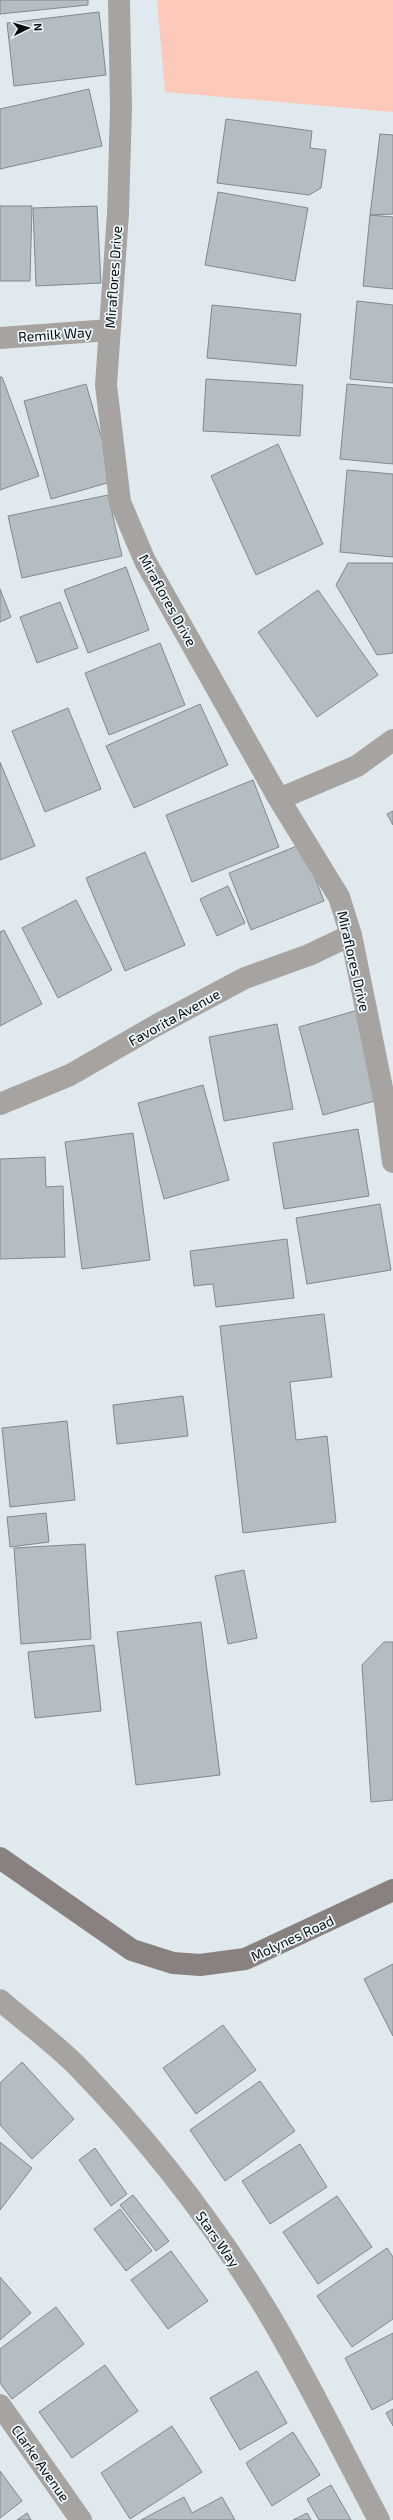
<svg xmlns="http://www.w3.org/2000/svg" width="393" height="2520" font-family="'Exo 2',sans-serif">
  <rect width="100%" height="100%" fill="#e0eaee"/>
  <path fill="#fdc9ba" d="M157,0H393V112L165,92Z"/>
  <path fill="#b4bdc1" stroke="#80898d" d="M0,0H88V5L0,14Z
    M99,12L106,75L14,86L7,23Z
    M89,89L102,146L0,169V109Z
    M226,119L312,131L310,148L326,150L321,188L309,195L217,183Z
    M380,134L393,135V214L370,215Z
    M218,192L308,208L295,281L205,265Z
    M0,206H32L30,281H0Z
    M97,206L101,283L36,286L33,208Z
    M370,215L393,217V289L363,286Z
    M357,301L393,305V383L350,379Z
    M212,305L301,314L296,366L207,358Z
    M0,377H2L39,476L0,490Z
    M206,379L303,385L300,436L203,431Z
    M86,384L114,481L51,499L24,401Z
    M347,384L393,388V464L340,459Z
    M278,444L323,544L256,575L211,476Z
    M347,470L393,474V557L340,552Z
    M108,495L122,556L22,578L8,516Z
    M348,563H393V653L377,655L336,585Z
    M126,567L149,630L88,653L64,590Z
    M0,589L11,617L0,622Z
    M318,590L378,675L317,717L258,632Z
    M60,602L78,648L37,663L20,617Z
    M160,643L185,705L109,735L85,673Z
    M200,704L228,765L134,808L106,746Z
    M68,708L101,789L45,812L12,731Z
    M0,762L35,846L0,860Z
    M253,780L279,847L192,882L166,815Z
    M393,811V825L387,814Z
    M302,844L324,901L251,930L229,873Z
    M145,852L185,945L125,971L86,878Z
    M228,886L245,923L217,936L200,899Z
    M76,900L112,970L58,998L22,928Z
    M4,930L42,1004L0,1026V932Z
    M358,1010L382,1099L323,1115L299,1027Z
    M277,1024L293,1109L224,1121L209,1037Z
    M203,1085L229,1180L164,1199L138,1103Z
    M358,1129L369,1196L284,1209L273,1143Z
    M133,1133L150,1260L82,1269L65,1142Z
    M45,1157L46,1187L63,1186L65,1257L0,1259V1159Z
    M380,1204L391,1270L307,1284L296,1218Z
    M287,1239L294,1298L216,1307L213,1284L194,1286L190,1251Z
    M324,1314L332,1377L290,1382L296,1440L327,1436L336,1522L243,1533L220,1326Z
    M183,1396L188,1436L117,1444L113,1405Z
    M67,1421L75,1500L10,1507L2,1428Z
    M46,1513L49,1542L10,1547L7,1517Z
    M85,1544L91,1639L21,1644L14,1548Z
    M244,1570L257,1638L228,1644L215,1576Z
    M201,1622L220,1775L136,1785L117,1632Z
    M384,1642H393V1800L371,1802L362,1665Z
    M94,1645L101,1711L35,1718L28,1652Z
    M393,1964V2036L364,1979Z
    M223,2025L256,2070L196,2114L163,2068Z
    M22,2062L74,2119L32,2159L0,2125V2083Z
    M260,2081L295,2131L225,2181L190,2130Z
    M0,2142L32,2168L0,2210Z
    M300,2144L327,2187L270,2224L242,2181Z
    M95,2148L127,2194L111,2206L79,2160Z
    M133,2195L169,2241L156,2251L120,2205Z
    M337,2196L372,2247L318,2284L283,2232Z
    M120,2209L152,2251L126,2271L94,2229Z
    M387,2248L393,2257V2319L352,2347L317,2296Z
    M171,2251L208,2301L168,2329L131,2280Z
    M0,2277L31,2313L0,2340Z
    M56,2307L84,2344L12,2399L0,2383V2349Z
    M393,2333V2399L372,2410L345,2358Z
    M105,2365L138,2411L72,2458L39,2412Z
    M257,2371L287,2423L240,2450L210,2398Z
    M393,2409V2426L386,2413Z
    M172,2426L202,2472L130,2519L101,2473Z
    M293,2432L320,2475L272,2506L246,2463Z
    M0,2471L22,2501L0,2518Z
    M331,2485L351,2520H319L307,2499Z
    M184,2497L192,2513L222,2497L235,2520H141Z
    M27,2513L31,2520H17Z
    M307,2513L311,2520H293Z"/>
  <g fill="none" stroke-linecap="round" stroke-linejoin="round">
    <path stroke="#a7a3a1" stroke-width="22" d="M119,0L121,108L118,213L106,385L120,502L145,561L279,799L339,897L351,935L385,1103L393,1162
      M0,338L110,330
      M279,799L357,766L393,740
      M0,1104L70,1075L155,1026L245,978L309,955L351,935
      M0,2000C25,2022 53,2042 77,2066C150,2141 216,2226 270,2316C309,2382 343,2452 379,2520
      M0,2405L81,2520"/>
    <path stroke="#88817f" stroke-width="22" d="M0,1858L132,1950L173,1963L200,1965L245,1959L393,1890"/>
  </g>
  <g text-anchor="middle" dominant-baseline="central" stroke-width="3.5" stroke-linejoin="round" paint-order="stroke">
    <g font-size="14" fill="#090c0d" stroke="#edf7fc">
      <text transform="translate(113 277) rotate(-86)">Miraflores Drive</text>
      <text transform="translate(55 334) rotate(-4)">Remilk Way</text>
      <text transform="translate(168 600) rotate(61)">Miraflores Drive</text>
      <text transform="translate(354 961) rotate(77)">Miraflores Drive</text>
      <text transform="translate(174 1017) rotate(-29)">Favorita Avenue</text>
      <text transform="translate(292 1938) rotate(-25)">Molynes Road</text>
      <text transform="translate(218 2239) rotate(55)">Stars Way</text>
      <text transform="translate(41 2463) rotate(55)">Clarke Avenue</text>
    </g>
  </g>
  <g transform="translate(28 28) rotate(85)" stroke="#edf7fc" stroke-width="3" paint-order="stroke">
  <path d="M0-3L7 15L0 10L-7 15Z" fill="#090c0d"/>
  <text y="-6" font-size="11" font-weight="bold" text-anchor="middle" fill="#090c0d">N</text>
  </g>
</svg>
